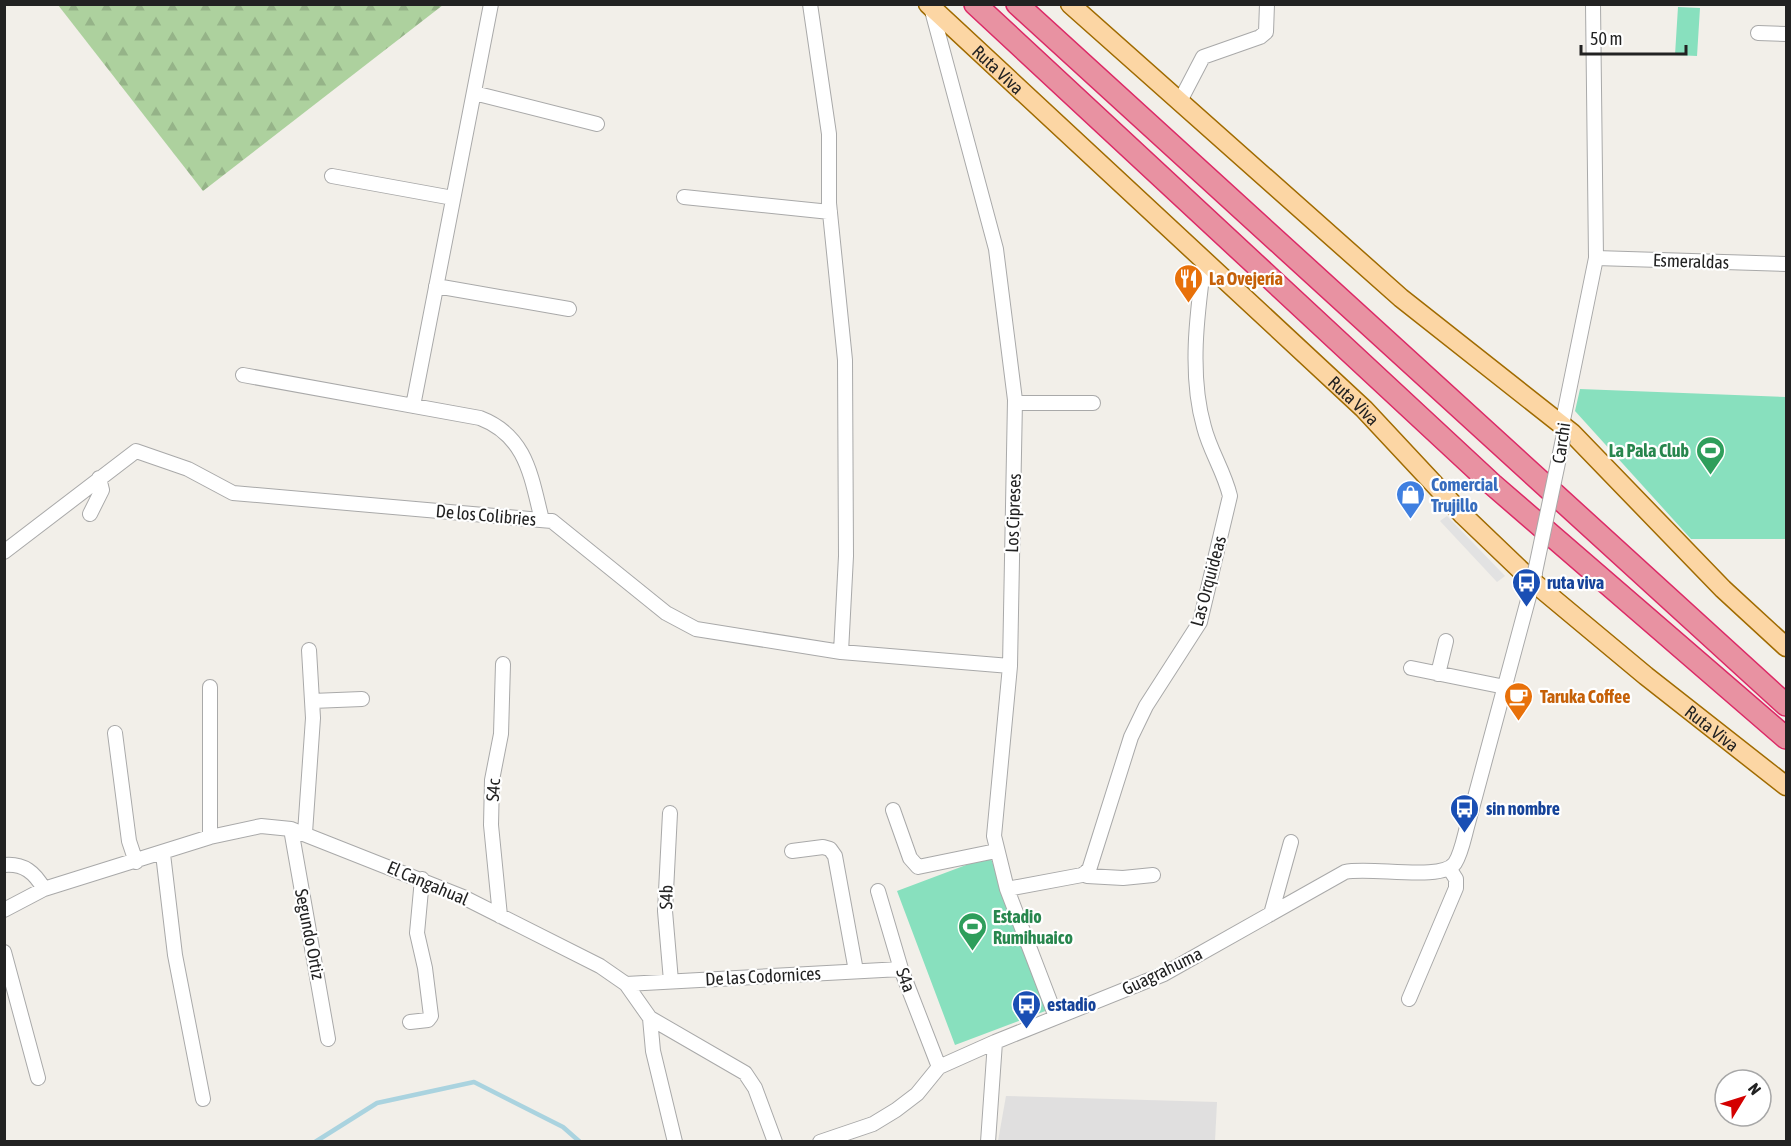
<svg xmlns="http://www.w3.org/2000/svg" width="1791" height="1146" font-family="'Asap Condensed',sans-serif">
  <defs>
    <pattern id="forest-firs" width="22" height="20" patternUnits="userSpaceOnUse" patternTransform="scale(1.5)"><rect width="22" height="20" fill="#add19e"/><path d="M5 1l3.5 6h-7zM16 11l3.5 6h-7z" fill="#95b388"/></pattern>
  </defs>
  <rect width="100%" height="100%" fill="#f2efe9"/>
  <path fill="#e0dfdf" d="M1006,1096L1217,1102L1215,1141H998Z"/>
  <path fill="url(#forest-firs)" d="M58,5H443L203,191Z"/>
  <path fill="#88e0be" d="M1678,7L1700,8L1697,56L1675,55Z
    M1580,389L1786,397V539H1691L1575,411Z
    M990,856L1048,1010L955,1045L897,891Z"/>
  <path fill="#e2e2e2" d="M1447,516L1505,576L1497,582L1440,521Z"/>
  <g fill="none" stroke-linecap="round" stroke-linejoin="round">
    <path stroke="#aad3df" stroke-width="4.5" d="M315,1142L377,1103L474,1082L563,1127L580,1142"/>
    <defs>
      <path id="minor" d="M810,4L829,134V203L845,360L846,556L841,652
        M931,7L996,249L1015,400L1010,666L994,836L1007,889L1056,1017
        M1758,33L1786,34
        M474,93L597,124
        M1179,103L1203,57L1260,37L1266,32L1267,4
        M332,176L453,198
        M684,197L830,212
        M1596,258L1786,264
        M436,286L569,309
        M243,375L480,418C527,436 531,477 542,520
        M1015,403H1093
        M413,406L491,4
        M1563,434L1562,425L1596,258L1593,4
        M90,514L102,490L99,478
        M4,552L136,451L188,469L233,493L552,521L666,613L696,629L841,652L1010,666
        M1411,668L1505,687
        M1438,674L1446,641
        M210,687V837
        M312,701L362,699
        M115,733L129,841L136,862
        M893,810L910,858L918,867L996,851
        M670,813L665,911L671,981
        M291,829L328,1039
        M305,833L313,718L309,650
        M792,851L823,847L830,849L835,856L856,971
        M163,854L175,955L203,1099
        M4,865C24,863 35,873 44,889
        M1087,871V876L1123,878L1153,875
        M1007,889L1082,875L1089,870L1131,737L1146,706L1200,622L1230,496C1224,471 1210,451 1204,427C1189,375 1197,314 1204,262
        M878,891L901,969L939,1067
        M4,910L44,889L210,837L261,826L291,829L463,897L600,966L626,984L650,1018L745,1073L755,1088L775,1142
        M1271,914L1291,842
        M500,916L491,825L492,780L501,734L503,664
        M4,952L38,1078
        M626,984L901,969
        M1409,999L1456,888V879L1449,868
        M650,1018L653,1051L675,1142
        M410,1022L428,1020L431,1016L425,968L417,933L422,879
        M820,1142L873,1124L896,1110L917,1094L939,1067L995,1042L1164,974L1345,872C1370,866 1442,882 1455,863C1461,854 1464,838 1467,827L1535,574
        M988,1142L995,1042"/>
      <g id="major">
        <path id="s1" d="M928,4L1364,409L1463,515L1532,581L1646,676L1786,786"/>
        <path d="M1070,4L1401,298L1572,433L1723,589L1786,647"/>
      </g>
      <path id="highway" d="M975,4L1492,484L1786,738
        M1017,4L1786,705"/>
    </defs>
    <use href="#minor" stroke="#a9a9a9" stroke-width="16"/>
    <use href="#major" stroke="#a06b00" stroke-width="21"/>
    <use href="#highway" stroke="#dc2a67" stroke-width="24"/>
    <use href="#minor" stroke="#fff" stroke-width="14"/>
    <use href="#major" stroke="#fcd6a4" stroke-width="18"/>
    <use href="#highway" stroke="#e892a2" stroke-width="21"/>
    <defs>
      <path id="minor-bridge" d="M1535,572L1563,439"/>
    </defs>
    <use href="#minor-bridge" stroke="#a9a9a9" stroke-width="16" stroke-linecap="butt"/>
    <use href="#minor-bridge" stroke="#fff" stroke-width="14"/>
  </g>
  <defs>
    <symbol id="restaurant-pin" viewBox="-11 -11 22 30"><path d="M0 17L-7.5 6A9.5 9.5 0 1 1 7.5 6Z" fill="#e8710a" stroke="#fff"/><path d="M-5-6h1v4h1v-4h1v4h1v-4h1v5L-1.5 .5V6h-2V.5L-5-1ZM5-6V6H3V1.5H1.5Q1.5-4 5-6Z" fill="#fff"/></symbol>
    <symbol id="stadium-pin" viewBox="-11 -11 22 30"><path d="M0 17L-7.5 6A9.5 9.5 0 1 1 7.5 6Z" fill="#2e9e5b" stroke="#fff"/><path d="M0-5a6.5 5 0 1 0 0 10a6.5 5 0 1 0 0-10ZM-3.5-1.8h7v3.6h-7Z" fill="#fff"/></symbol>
    <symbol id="shop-pin" viewBox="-11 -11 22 30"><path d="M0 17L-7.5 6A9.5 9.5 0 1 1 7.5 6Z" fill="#3f7fe0" stroke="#fff"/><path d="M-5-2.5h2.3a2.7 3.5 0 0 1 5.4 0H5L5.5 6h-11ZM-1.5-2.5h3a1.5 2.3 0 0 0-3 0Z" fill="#fff"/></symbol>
    <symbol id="bus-pin" viewBox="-11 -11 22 30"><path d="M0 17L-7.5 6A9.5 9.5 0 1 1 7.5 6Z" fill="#1a4fb4" stroke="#fff"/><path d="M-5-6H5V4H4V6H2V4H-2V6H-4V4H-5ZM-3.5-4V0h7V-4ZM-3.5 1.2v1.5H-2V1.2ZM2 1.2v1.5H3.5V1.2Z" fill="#fff"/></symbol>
    <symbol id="cafe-pin" viewBox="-11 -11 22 30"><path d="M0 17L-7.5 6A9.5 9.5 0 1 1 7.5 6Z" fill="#e8710a" stroke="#fff"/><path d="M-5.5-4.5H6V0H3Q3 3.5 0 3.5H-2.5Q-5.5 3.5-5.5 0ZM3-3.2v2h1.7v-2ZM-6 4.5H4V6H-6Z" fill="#fff"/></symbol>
  </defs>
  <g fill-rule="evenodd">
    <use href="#restaurant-pin" x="1172" y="262" width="33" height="45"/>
    <use href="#stadium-pin" x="1694" y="434" width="33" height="45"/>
    <use href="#shop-pin" x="1394" y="478" width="33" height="45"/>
    <use href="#bus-pin" x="1510" y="566" width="33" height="45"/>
    <use href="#cafe-pin" x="1502" y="680" width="33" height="45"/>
    <use href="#bus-pin" x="1448" y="792" width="33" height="45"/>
    <use href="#stadium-pin" x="956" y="910" width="33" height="45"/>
    <use href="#bus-pin" x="1010" y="988" width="33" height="45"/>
  </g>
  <g text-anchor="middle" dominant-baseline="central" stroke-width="4.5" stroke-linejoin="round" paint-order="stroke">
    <g font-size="18" fill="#222" stroke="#fff">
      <text stroke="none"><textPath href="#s1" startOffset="96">Ruta Viva</textPath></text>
      <text transform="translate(1691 261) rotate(2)">Esmeraldas</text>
      <text stroke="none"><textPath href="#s1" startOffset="582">Ruta Viva</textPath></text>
      <text transform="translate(1561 443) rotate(-82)">Carchi</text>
      <text transform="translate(1013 513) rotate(-88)">Los Cipreses</text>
      <text transform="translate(486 515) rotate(5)">De los Colibries</text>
      <text transform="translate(1208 581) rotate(-75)">Las Orquideas</text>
      <text stroke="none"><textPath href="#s1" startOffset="1068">Ruta Viva</textPath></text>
      <text transform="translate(493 790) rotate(-86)">S4c</text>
      <text transform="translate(428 883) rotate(23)">El Cangahual</text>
      <text transform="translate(666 897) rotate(-89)">S4b</text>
      <text transform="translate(310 934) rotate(79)">Segundo Ortiz</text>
      <text transform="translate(1162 971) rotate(-26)">Guagrahuma</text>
      <text transform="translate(763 976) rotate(-3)">De las Codornices</text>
      <text transform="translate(906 980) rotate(70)">S4a</text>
    </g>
    <g font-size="18" font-weight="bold" fill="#c56008" stroke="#fff" text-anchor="start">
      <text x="1209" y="278">La Ovejería</text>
      <text x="1540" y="696">Taruka Coffee</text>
    </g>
    <g font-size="18" font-weight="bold" fill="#27864d" stroke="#fff" text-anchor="end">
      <text x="1689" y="450">La Pala Club</text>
      <text x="993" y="916" text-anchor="start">Estadio<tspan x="993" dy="21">Rumihuaico</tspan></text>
    </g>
    <g font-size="18" font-weight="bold" fill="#366cbe" stroke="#fff" text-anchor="start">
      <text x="1431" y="484">Comercial<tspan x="1431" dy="21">Trujillo</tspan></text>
    </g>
    <g font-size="18" font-weight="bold" fill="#164399" stroke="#fff" text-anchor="start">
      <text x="1547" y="582">ruta viva</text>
      <text x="1486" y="808">sin nombre</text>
      <text x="1047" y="1004">estadio</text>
    </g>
  </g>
  <rect width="1791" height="1146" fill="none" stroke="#222222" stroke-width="12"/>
  <g transform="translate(1743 1098) rotate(52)"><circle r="28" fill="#ffffff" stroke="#a7a7a7" stroke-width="1.5"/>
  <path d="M0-4.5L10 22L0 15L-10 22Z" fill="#d40000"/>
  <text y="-9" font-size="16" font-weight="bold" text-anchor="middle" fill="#222222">N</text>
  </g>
  <path d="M1581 45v9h105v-9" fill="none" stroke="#222222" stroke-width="3"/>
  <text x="1590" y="45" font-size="18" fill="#222222" stroke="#ffffff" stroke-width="4.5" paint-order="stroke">50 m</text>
</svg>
